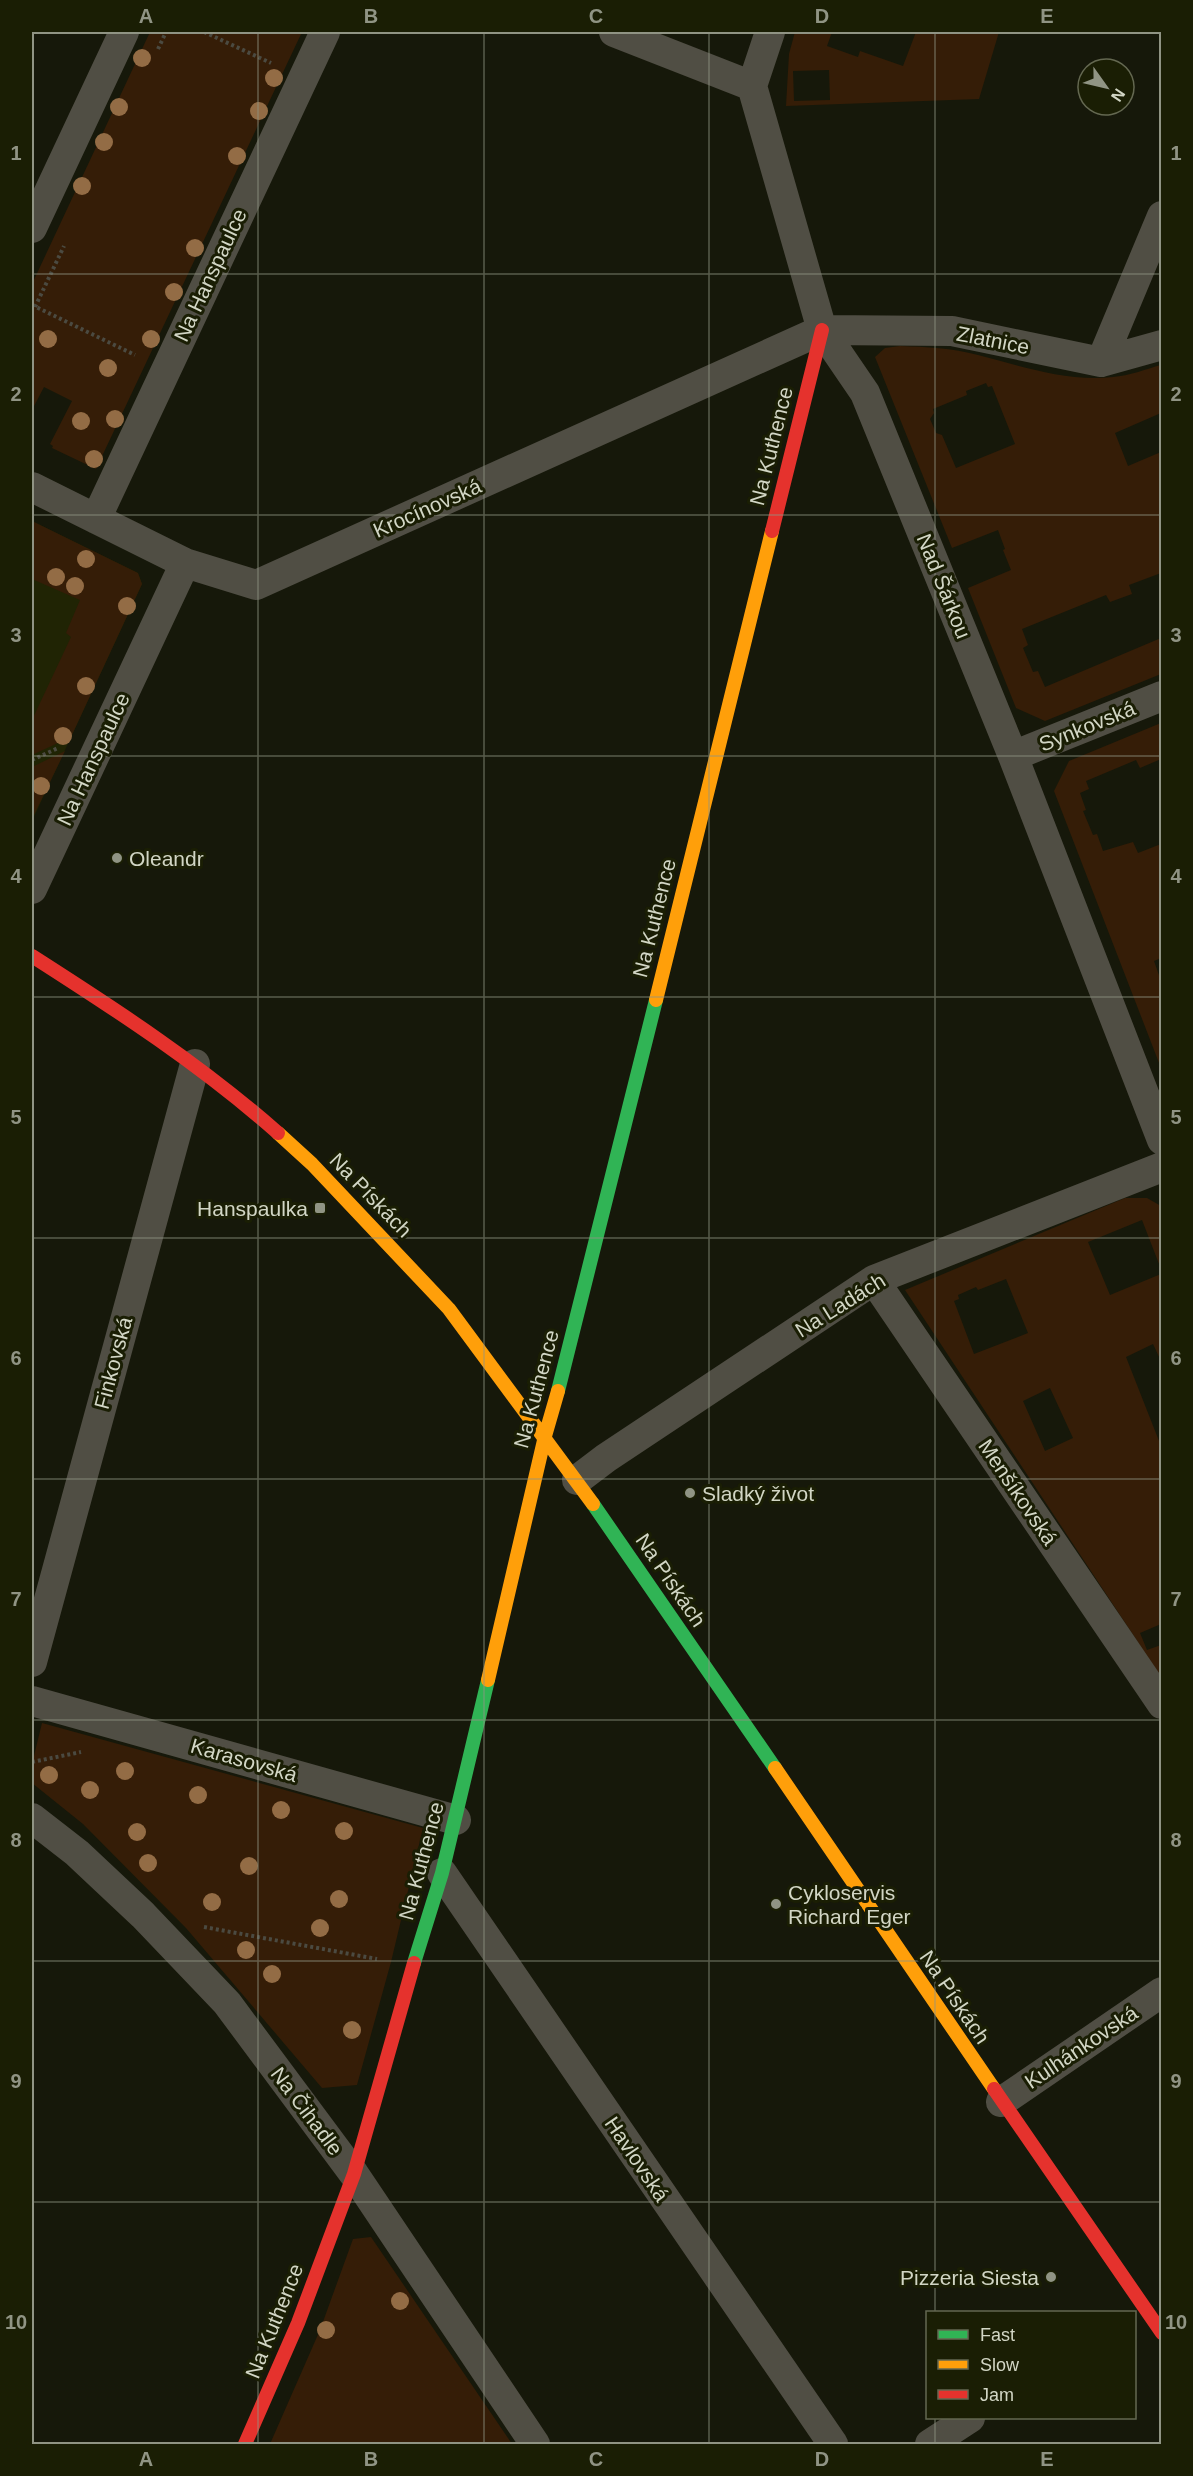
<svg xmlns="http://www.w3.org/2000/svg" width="1193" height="2476" font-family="Arial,sans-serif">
  <rect width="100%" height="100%" fill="#16180a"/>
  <path fill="#202404" d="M32,521L138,573L142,584L32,821Z"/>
  <path fill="#351d07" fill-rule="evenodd" d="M150,32H302L96,469L52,448L53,446L50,444L72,401L44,387L32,410V284Z
    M795,32H832L827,46L858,57L860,51L903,66L916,32H999L979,99L786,106L789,54ZM829,70L830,100L794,101L793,71Z
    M900,346C926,347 952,348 978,355C1021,366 1066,382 1113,377C1129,376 1146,369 1161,365V413L1115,433L1128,466L1161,452V573L1129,585L1132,594L1110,602L1106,595L1022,629L1028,645L1023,648L1033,672L1038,671L1045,687L1161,638V674L1045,721L1016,708L968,588L1011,570L1003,550L1005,549L998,530L952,548L875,357L885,348ZM986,383L988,387L992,386L1015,444L956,468L942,435L936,433L930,419L934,413L933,409L967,395L966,391Z
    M32,521L138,573L142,584L71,737L32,755V720L71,637L66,633L80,600L32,579Z
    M1161,723V759L1140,768L1136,760L1086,781L1089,789L1080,793L1086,810L1083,811L1093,835L1097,834L1103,851L1133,842L1138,853L1161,844L1162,948L1160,949L1161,958L1154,961L1161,981V1068L1054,791L1069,761Z
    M65,751L34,815L32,813V767Z
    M1125,1198H1147L1161,1206V1269L1142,1220L1088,1242L1110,1295L1161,1274V1361L1153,1344L1126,1357L1161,1446V1624L1140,1633L1147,1650L1161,1645V1677L905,1290ZM1006,1279L1028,1333L974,1354L954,1301L959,1299L958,1295L976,1287L978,1290ZM1050,1388L1073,1438L1045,1451L1023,1401Z
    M42,1723L423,1828L391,1962L357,2085L322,2088L186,1928L83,1824L32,1783V1764Z
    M371,2237L512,2444H270L320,2330L353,2239Z"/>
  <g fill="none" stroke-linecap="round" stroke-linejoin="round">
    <path stroke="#4b4a41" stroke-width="4" stroke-dasharray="3 3" stroke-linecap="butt" d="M204,32L271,63
      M158,49L166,32
      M32,305L135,355
      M35,307L64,246
      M32,760L58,748
      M32,1762L81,1752
      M204,1927L377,1959"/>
    <path stroke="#504e44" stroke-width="30" d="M614,32L752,86
      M770,32L752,86L822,330L865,393L1013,756L1162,1140
      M32,228L124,32
      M1101,362L1162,216
      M32,487L185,563L256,585L822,330L952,331L1101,362L1162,345
      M96,519L325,32
      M1013,756L1162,696
      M32,889L185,563
      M874,1280L1162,1704
      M577,1480L606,1458L874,1280L1162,1167
      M32,1662L195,1064
      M32,1701L456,1820
      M32,1818L77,1853L143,1915L227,2003L354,2174L535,2444
      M442,1873L833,2444
      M1001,2102L1162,1992
      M930,2444L970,2418"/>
    <path stroke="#30b455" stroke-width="14" d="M558,1391L656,1000
      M593,1504L775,1768
      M414,1963L442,1873L488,1680"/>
    <path stroke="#ff9f0a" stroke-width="14" d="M656,1000L772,531
      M278,1133L312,1164L449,1309L593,1504
      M488,1680L545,1436L558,1391
      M775,1768L994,2089"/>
    <path stroke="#e5322d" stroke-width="14" d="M772,531L822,330
      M32,956C118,1011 201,1065 278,1133
      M994,2089L1162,2333
      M245,2444L298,2323L354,2174L414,1963"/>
  </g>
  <g fill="#936c45">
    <circle cx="142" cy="58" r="9"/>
    <circle cx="274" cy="78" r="9"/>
    <circle cx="119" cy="107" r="9"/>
    <circle cx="259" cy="111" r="9"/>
    <circle cx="104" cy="142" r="9"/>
    <circle cx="237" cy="156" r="9"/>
    <circle cx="82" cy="186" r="9"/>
    <circle cx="195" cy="248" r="9"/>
    <circle cx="174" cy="292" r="9"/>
    <circle cx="48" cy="339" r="9"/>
    <circle cx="151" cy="339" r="9"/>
    <circle cx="108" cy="368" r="9"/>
    <circle cx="115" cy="419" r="9"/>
    <circle cx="81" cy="421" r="9"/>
    <circle cx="94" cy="459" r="9"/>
    <circle cx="86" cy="559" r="9"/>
    <circle cx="56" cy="577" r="9"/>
    <circle cx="75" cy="586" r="9"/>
    <circle cx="127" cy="606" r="9"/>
    <circle cx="86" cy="686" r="9"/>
    <circle cx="63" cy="736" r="9"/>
    <circle cx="41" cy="786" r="9"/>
    <circle cx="125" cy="1771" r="9"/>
    <circle cx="49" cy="1775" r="9"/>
    <circle cx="90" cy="1790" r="9"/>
    <circle cx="198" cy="1795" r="9"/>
    <circle cx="281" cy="1810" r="9"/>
    <circle cx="344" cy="1831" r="9"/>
    <circle cx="137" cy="1832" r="9"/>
    <circle cx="148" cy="1863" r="9"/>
    <circle cx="249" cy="1866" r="9"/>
    <circle cx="339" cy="1899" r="9"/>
    <circle cx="212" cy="1902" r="9"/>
    <circle cx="320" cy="1928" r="9"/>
    <circle cx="246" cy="1950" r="9"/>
    <circle cx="272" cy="1974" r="9"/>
    <circle cx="352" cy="2030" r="9"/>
    <circle cx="400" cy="2301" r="9"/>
    <circle cx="326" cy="2330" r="9"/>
  </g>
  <path fill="none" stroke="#909484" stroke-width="1.5" stroke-opacity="0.55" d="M258,32V2444M484,32V2444M709,32V2444M935,32V2312M32,274H1162M32,515H1162M32,756H1162M32,997H1162M32,1238H1162M32,1479H1162M32,1720H1162M32,1961H1162M32,2202H1162M935,2418V2444"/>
  <g fill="#909484" stroke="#1a1e04" stroke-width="2">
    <circle cx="117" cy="858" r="6"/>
    <rect x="314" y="1202" width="12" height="12" rx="3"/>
    <circle cx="690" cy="1493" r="6"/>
    <circle cx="776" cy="1904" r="6"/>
    <circle cx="1051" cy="2277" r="6"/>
  </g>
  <g text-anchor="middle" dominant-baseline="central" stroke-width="6" stroke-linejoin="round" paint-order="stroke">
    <g font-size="21" fill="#d2d6c5" stroke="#1a1e04">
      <text transform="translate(210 275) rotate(-65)">Na Hanspaulce</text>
      <text transform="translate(993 340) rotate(11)">Zlatnice</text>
      <text transform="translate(771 446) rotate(-76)">Na Kuthence</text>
      <text transform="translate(427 508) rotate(-24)">Krocínovská</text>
      <text transform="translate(944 586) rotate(68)">Nad Šárkou</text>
      <text transform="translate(1087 726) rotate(-22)">Synkovská</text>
      <text transform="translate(93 759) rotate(-65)">Na Hanspaulce</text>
      <text transform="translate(654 918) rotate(-76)">Na Kuthence</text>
      <text transform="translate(371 1195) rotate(46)">Na Pískách</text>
      <text transform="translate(840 1305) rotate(-32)">Na Ladách</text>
      <text transform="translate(113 1363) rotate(-75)">Finkovská</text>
      <text transform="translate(536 1389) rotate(-75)">Na Kuthence</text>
      <text transform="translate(1018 1492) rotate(56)">Menšíkovská</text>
      <text transform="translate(671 1580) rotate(56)">Na Pískách</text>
      <text transform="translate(244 1760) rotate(16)">Karasovská</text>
      <text transform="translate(421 1861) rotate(-75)">Na Kuthence</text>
      <text transform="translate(955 1997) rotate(56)">Na Pískách</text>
      <text transform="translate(1081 2047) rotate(-34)">Kulhánkovská</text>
      <text transform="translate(307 2111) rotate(53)">Na Čihadle</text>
      <text transform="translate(637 2159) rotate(56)">Havlovská</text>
      <text transform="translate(274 2321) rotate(-68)">Na Kuthence</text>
    </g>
    <g font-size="21" fill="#d2d6c5" stroke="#1a1e04" text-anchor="start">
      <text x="129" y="858">Oleandr</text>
      <text x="308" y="1208" text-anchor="end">Hanspaulka</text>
      <text x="702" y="1493">Sladký život</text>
      <text x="788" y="1892">Cykloservis<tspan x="788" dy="24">Richard Eger</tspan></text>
      <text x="1039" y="2277" text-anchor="end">Pizzeria Siesta</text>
    </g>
  </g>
  <rect width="1193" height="2476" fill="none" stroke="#1a1e04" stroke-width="66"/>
  <rect x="926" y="2311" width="210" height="108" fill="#1a1e04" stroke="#646851" stroke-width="1.5"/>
  <rect x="938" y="2330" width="30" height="9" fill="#30b455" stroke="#646851" stroke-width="1.5"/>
  <text x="980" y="2341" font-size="18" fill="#d2d6c5">Fast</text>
  <rect x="938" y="2360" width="30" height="9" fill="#ff9f0a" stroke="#646851" stroke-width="1.5"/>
  <text x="980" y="2371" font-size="18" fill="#d2d6c5">Slow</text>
  <rect x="938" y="2390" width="30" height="9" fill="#e5322d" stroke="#646851" stroke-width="1.5"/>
  <text x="980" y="2401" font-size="18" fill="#d2d6c5">Jam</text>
  <g transform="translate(1106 87) rotate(124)"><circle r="28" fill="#1a1e04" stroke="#646851" stroke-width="1.5"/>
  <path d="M0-4.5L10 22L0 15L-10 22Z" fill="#909484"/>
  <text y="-9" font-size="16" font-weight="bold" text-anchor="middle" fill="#d2d6c5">N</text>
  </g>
  <rect x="33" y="33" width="1127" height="2410" fill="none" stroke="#909484" stroke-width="2"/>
  <g font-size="20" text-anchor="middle" font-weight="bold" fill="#909484">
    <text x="146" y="23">A</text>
    <text x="371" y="23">B</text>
    <text x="596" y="23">C</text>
    <text x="822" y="23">D</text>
    <text x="1047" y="23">E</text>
    <text x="16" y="160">1</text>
    <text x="1176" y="160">1</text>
    <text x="16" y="401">2</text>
    <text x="1176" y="401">2</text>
    <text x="16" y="642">3</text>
    <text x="1176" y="642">3</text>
    <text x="16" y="883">4</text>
    <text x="1176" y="883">4</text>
    <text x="16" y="1124">5</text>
    <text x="1176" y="1124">5</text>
    <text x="16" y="1365">6</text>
    <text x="1176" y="1365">6</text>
    <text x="16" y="1606">7</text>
    <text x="1176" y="1606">7</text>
    <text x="16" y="1847">8</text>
    <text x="1176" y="1847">8</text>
    <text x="16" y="2088">9</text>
    <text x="1176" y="2088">9</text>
    <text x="16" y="2329">10</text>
    <text x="1176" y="2329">10</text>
    <text x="146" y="2466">A</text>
    <text x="371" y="2466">B</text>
    <text x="596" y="2466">C</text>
    <text x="822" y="2466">D</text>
    <text x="1047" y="2466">E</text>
  </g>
</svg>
